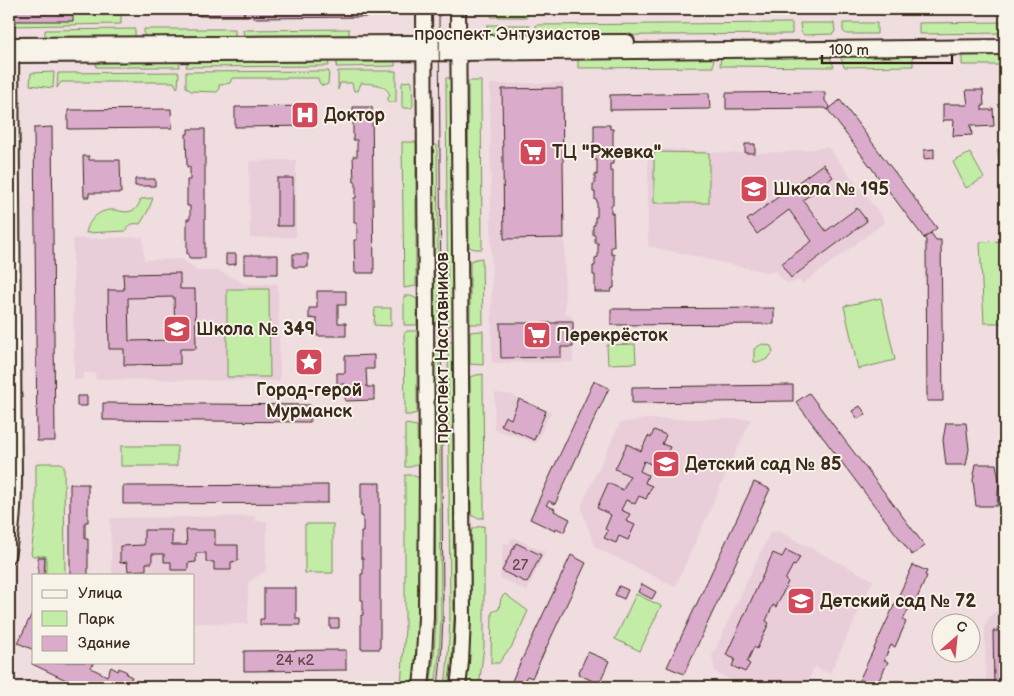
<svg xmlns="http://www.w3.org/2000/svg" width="1014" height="696" font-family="'Balsamiq Sans',sans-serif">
  <rect width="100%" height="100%" fill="#efdde0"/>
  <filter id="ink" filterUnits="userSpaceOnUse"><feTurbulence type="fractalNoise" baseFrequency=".02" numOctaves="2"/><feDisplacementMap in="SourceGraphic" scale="10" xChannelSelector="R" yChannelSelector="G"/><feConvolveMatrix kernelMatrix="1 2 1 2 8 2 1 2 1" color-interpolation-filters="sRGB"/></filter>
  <g filter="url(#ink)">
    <path fill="#e9ceda" d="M564,83L565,315L572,316L573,362L492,363L490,84Z
      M828,147L883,218L884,223L802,284L799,280L792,283H787L784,281L775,270L770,273L648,246V148L729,153H755L786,152Z
      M296,160V237L250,238L249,161Z
      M143,237L144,260L181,259L189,264L197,271H217L226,274L245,284H278L280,381L96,379L95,373H84L83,378L81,380H77L74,378L73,239Z
      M495,393L512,395L551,412L536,443L494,429Z
      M645,419H751L675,587L595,547L582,511V504L620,423Z
      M255,516L256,521H267L266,571L248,582V624L194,623V575H112L110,518Z
      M778,531L873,580L830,674L815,667L804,687H745L715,672L712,656L770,532Z
      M513,537L545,552L527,591L500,578L503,543L509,544Z
      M1005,610V687H986L985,626L988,619L992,614L998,611Z"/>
    <path fill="#c3eca7" stroke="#7f8b62" d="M9,9H121V24L9,26Z
      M496,9H527V17H491Z
      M1005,22V33L919,34V23Z
      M792,23V34L536,36V25Z
      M800,23H834L835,31L833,34L804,35L801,32Z
      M843,23H877V34H846L843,31Z
      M487,25H529L528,37H488Z
      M135,29V36L133,39L45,40V30Z
      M144,29H235V36L233,39L146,40L144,36Z
      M349,29V38L245,39L244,36L243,30Z
      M913,54V66L844,67L840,55Z
      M962,54H1005V65H962Z
      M829,55L834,67L720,66L721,56Z
      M714,56L713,67L578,68V57Z
      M395,58V66L336,67L338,59Z
      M178,59L180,67H96V60Z
      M189,59H325L328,61L329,66L186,67Z
      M329,71L328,84C321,88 319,83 318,78H232L230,83L219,85V90L217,92L191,91L186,87V72Z
      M338,71H396V102H389L387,100L390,95C385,83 372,84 361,83L358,91H354L352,83H340L338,90Z
      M54,72L53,88L30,85L31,73Z
      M179,72L178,87L177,88L174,82H61L57,88L58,73Z
      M446,78H451L453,325H449V336H448Z
      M411,81L412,83L413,106L411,108H403L402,106V83L403,82Z
      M468,81H481L482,249H475L469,247Z
      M402,142H416V286L404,288Z
      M433,145H437L439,336H438L437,325H435Z
      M654,152L709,153V203H654Z
      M970,153L984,178L966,188L953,162Z
      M153,198L148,211L140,224C133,223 127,224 126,231L86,233C89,219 99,209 115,210C120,211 126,213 131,211C137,210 139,204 141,199Z
      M1005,241V323H984L980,242Z
      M482,258L483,324H470V261L476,259Z
      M227,289H269L270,377H227Z
      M404,296H411L417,299V325H404Z
      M881,298L895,360L858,369L844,306Z
      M375,308H391V326L374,325Z
      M407,331H417V413L410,415H405L404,334Z
      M483,331V365L470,364V332Z
      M434,342H439L441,617L439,657L435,687H430L434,657L436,617Z
      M448,342H453L454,617L452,657L448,687H445L448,657L450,617Z
      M635,344L636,363L608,364L607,345Z
      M762,344L771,346L773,352C768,360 763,362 754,362V349Z
      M483,374L484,518H477L471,515L470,377L477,375Z
      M405,424L417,426L418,463L411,467H405Z
      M121,446H177V466H121Z
      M38,463H61L64,466L65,575H46V556H33L31,554L36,515V465Z
      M405,475H412L419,478L418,628L413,687H401L405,629Z
      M305,524H333V573H305Z
      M484,526V646L479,687H465C472,635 471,583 471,530L477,527Z
      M505,594L528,611L511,648L506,653L499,663H491L492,612L499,609L501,598Z
      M636,594L661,606L640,651L615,639Z"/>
    <path fill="#dbabcc" stroke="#3b2a1e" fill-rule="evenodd" d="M12,9H73V21H12Z
      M199,9H244V16H199Z
      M244,9H369V17L253,18V16H244Z
      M562,88L564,238L504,239L502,89Z
      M966,90H983L984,106H982V110H992L993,108L994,126L976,127V125H970V127H971L972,135L953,136L954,120H944L943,122V104H960V105H968Z
      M825,92V101L830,107L828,110L825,108L726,109V93Z
      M709,93L710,109L610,110V95Z
      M840,100L937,228L924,238L828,110Z
      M316,106V126L235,127V107Z
      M353,107H372L374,273H355L354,240H357V223H354V198H356V182H354L353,156H357V140H353Z
      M171,109L172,128L68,129V110Z
      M594,125H610V129H613V164H610V171H613V205H611V213H613L614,247H611V254H614V288H612L611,292H595V275H593V266H595V258L598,257V243H595V235H593V225H595V217H597V200H595V192H593V184H595V175H597V160H594V152H592V143H594Z
      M52,127L55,441H37L34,128Z
      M188,129H205V258H189V254H187V219H190V206H187V180H190V167H187L186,134H188Z
      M745,144H755V153H745Z
      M934,149V158L924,159V150Z
      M998,149H1005V165H999V167Z
      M83,156H89V160H120L121,193H89V197H84Z
      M823,164L833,177L803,200L826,231L857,208L867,221L791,278L781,264L812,241L789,210L757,234L747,220Z
      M277,178H293V226H277Z
      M135,179H155V186H135Z
      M931,233L936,240H941L943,401H927L926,240L924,238Z
      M226,254H236V264L226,265Z
      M293,254H308V267H293Z
      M244,255H278V274H244Z
      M180,273V289H195L196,349H180V364L124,365V349H109L108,290H124L123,274ZM174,297L175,340L129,341L128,298Z
      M317,291H346V305H338V323H346V336H317V319L309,318V308H317Z
      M774,308V324L611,325V309Z
      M557,321H573V347H561V357L501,358L500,323H557Z
      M374,355V369H366L367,387H374V400L345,401V384H337V373H345V356Z
      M304,362H313V371H304Z
      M594,381L609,388L555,504L549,501L546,505L555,509L554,511L570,519L564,532L556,528L555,531L530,519Z
      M793,385V401L632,403V387Z
      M809,393L925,546L912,555L796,402Z
      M77,396H87V406H77Z
      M519,399L546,411L534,440L501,425L505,416L511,419Z
      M103,403L310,405V422L103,420Z
      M860,406L866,414L858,419L852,411Z
      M946,423H966L969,449L966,465H946L943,440Z
      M654,430L666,435L662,444L670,447L663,462L656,459L653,465L644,461L640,471L648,475L645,483L652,486L646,499L639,496L635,504L626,500L621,510L630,514L626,521L635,525L628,540L619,536L616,543L604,538L608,531L605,529L611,515L597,508L608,483L623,490L630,476L615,469L627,444L641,451L648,436L651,438Z
      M976,464H996L999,480L997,506H976L973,480Z
      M754,482L770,489L684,674L667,667Z
      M361,483H380V649H361V615H363V600H361V574H363V558H361V532H363V516H361Z
      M70,484H88V522H85V539H88V575H70Z
      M328,485V503L123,504V486Z
      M144,530H172V545H187L186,530H215V545H238V561L231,562V570H214V562H206V553H196V562L188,563V570H171V562H164V554H152V563H146V570L128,571L127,562L120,563V546L144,545Z
      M516,543L541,555L527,583L502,571Z
      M786,550L800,557L795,566L793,565L785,580L788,582L776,607L773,605L766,621L769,623L757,649L754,647L747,662L750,664L745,672L732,666L735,659L726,655L773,553L782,557Z
      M571,555L586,563L532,678L527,676L525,679L534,684L533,686L536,687H509Z
      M38,557H45L44,575H38Z
      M913,565L927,571L925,575L927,576L913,607L910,606L903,620L906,622L895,647L891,645L884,660L888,662L881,676L876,687L873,686L872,687H856Z
      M642,584L656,592L652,599L638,592Z
      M619,586L628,590L624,599L615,595Z
      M264,588H296V619H300V625H260V619H264Z
      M34,609V650L18,643Z
      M330,619H339V628H330Z
      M993,631H1005V687H994Z
      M346,650V670L244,671V651Z
      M588,652L609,661L599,684L578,674Z
      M34,660V662H94L91,668L107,676L111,667L118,671L119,668L127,672L126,674L132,677L128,685L132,687H81L32,664Z"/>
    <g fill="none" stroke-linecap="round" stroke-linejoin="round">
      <defs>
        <path id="street" d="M9,557C14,531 16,506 16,480L13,48"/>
        <path id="secondary" d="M9,45L627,42
          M9,55L458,53L1005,47
          M421,687L424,657L426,617L427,471L424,9
          M458,687L461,662L463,619L458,9"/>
      </defs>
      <use href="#street" stroke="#3b2a1e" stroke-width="14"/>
      <use href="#secondary" stroke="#3b2a1e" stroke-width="18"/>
      <use href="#street" stroke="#f7f3e8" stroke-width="10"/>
      <use href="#secondary" stroke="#f7f3e8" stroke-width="14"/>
      <path stroke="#3b2a1e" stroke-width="1" d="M438,687L441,658L443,618L439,9"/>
    </g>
  </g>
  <defs>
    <symbol id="hospital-square" viewBox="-11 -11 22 22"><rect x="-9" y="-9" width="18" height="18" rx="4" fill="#d1495b" stroke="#f7f3e8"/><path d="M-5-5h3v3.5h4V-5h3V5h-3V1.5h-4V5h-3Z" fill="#fff"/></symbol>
    <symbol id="supermarket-square" viewBox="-11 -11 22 22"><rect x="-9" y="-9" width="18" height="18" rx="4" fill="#d1495b" stroke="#f7f3e8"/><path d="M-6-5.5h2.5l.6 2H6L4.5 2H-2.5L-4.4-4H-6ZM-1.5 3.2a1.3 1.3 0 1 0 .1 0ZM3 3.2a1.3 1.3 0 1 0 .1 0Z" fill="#fff"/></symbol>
    <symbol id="school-square" viewBox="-11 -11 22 22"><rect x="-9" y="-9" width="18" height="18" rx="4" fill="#d1495b" stroke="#f7f3e8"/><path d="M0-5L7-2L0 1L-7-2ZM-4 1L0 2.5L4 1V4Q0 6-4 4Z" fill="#fff"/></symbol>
    <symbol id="sight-square" viewBox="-11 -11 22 22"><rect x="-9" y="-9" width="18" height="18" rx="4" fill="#d1495b" stroke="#f7f3e8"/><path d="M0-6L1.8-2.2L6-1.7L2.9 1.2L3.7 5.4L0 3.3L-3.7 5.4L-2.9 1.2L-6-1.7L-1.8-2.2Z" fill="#fff"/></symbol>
  </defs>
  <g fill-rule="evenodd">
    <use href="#hospital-square" x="289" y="99" width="32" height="32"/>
    <use href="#supermarket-square" x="517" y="136" width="32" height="32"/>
    <use href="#school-square" x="738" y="173" width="32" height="32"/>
    <use href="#school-square" x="161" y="313" width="32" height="32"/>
    <use href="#supermarket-square" x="521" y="319" width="32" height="32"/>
    <use href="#sight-square" x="293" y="346" width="32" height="32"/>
    <use href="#school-square" x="650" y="448" width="32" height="32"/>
    <use href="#school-square" x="785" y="585" width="32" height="32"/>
  </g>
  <g text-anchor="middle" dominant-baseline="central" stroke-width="4" stroke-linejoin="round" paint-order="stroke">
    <g font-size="15" fill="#634a4a">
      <text x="520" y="565">27</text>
      <text x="295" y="660">24 к2</text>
    </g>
    <g font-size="18" fill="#3b2a1e" stroke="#f7f3e8">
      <text x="507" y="34">проспект Энтузиастов</text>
      <text transform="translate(442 348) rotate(-90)">проспект Наставников</text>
    </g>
    <g font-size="18" font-weight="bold" fill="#3b2a1e" stroke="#f7f3e8" text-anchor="start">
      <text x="324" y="115">Доктор</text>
      <text x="552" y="152">ТЦ "Ржевка"</text>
      <text x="773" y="189">Школа № 195</text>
      <text x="196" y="329">Школа № 349</text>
      <text x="556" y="335">Перекрёсток</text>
      <text x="309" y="390" text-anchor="middle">Город-герой<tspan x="309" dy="21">Мурманск</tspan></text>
      <text x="685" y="464">Детский сад № 85</text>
      <text x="820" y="601">Детский сад № 72</text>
    </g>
  </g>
  <rect width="1014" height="696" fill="none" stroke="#f7f3e8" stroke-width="30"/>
  <rect x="15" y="15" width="984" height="666" fill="none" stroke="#3b2a1e" stroke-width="2" filter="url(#ink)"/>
  <rect x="32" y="574" width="162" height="90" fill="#f7f3e8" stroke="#aca397"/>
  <rect x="42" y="590" width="25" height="8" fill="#f7f3e8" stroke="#aca397"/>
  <text x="78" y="598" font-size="15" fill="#3b2a1e">Улица</text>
  <rect x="42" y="611" width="25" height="15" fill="#c3eca7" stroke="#aca397"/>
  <text x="78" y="624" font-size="15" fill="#3b2a1e">Парк</text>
  <rect x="42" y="636" width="25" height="15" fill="#dbabcc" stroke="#aca397"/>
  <text x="78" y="648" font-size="15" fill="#3b2a1e">Здание</text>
  <g transform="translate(956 638) rotate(27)"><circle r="24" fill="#f7f3e8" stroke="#aca397"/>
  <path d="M0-4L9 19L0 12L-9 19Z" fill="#d1495b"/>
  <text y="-8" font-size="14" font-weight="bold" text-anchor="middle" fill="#3b2a1e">С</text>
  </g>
  <path d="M822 55v8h130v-8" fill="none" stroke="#3b2a1e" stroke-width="2.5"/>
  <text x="829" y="55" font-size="15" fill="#3b2a1e" stroke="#f7f3e8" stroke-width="4" paint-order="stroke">100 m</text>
</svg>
